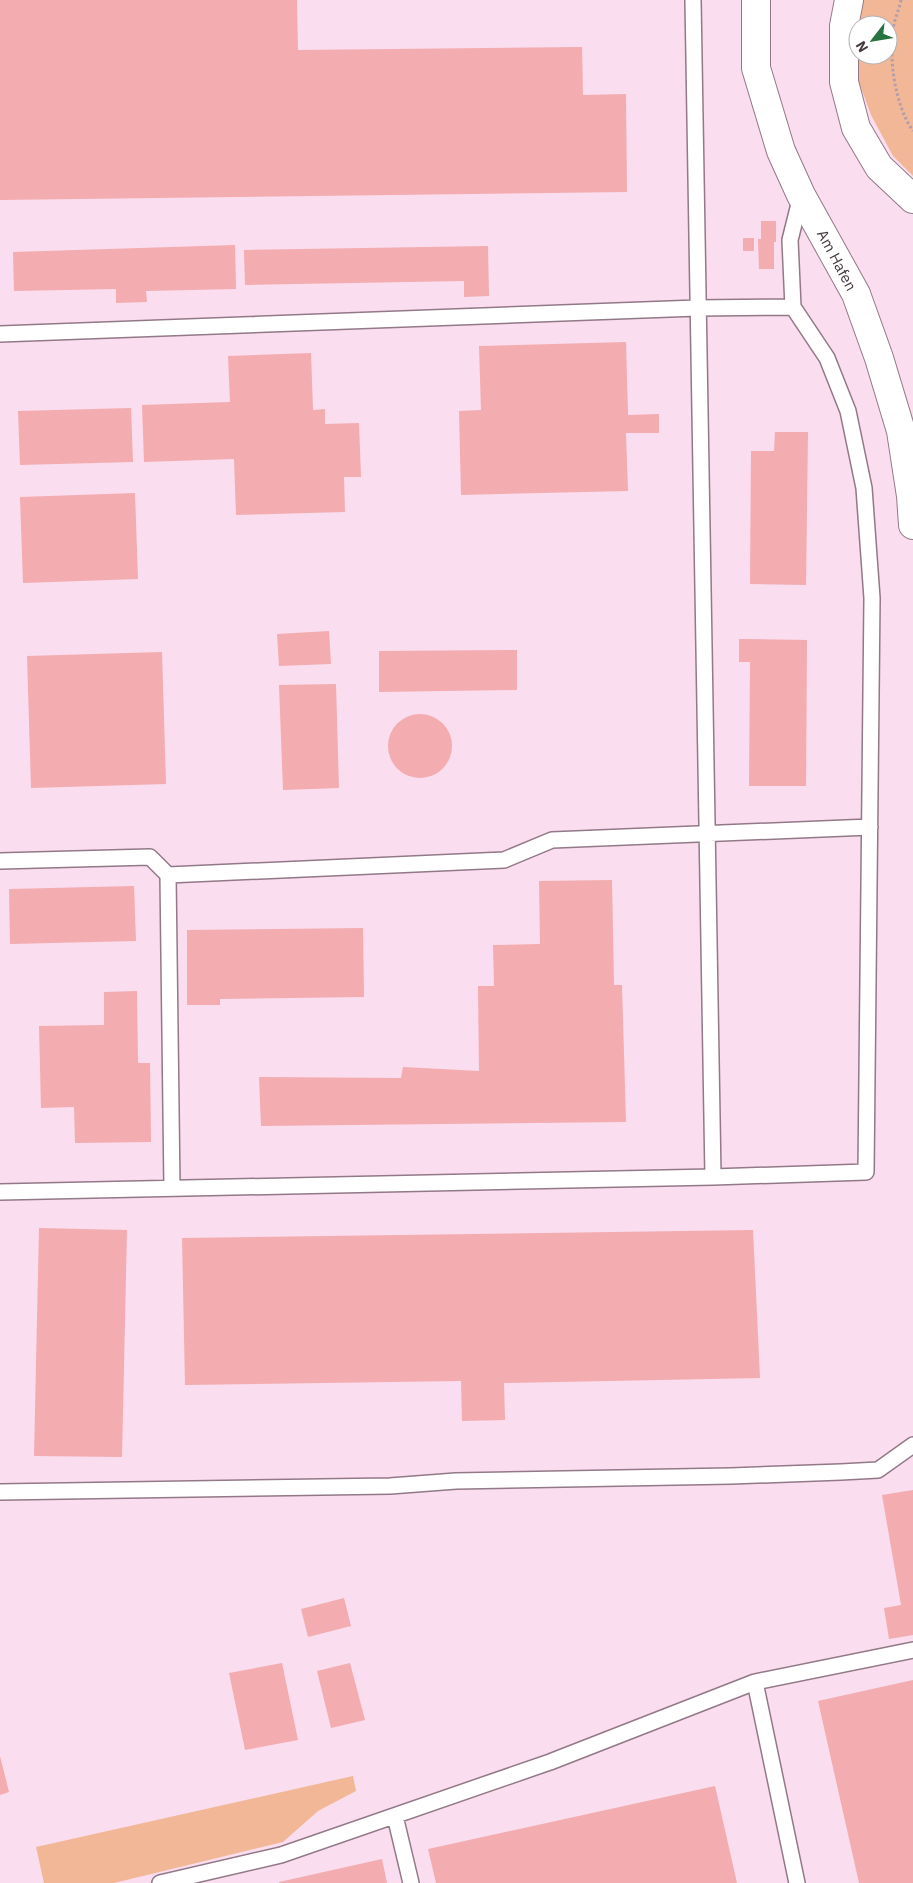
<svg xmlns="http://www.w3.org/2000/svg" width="913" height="1883" font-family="'IBM Plex Sans',sans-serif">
  <rect width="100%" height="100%" fill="#faddee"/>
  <path fill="#f1b797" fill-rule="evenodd" d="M857,0H913V176L893,156L871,115L856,74ZM858,25H888V55H858Z
    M353,1776L356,1791L318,1811L283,1842L114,1883H44L36,1847Z"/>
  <path fill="#f3acaf" d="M0,0H297L298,50L582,47L583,95L626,94L627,192L0,200Z
    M761,221H776V242H774V269H759L758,239H761Z
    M743,238H754V251H743Z
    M235,245L236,289L146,291L147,302L116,303V289L14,291L13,252Z
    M488,246L489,296L464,297V281L245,285L244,250Z
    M626,342L628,415L659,414V433H626L628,491L461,495L459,411L481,410L479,346Z
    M311,353L313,410L325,409V424L359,423L361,477H344L345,512L236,515L234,459L144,462L142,405L230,402L228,356Z
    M131,408L133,462L20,465L18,411Z
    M775,432H808L806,585L750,584L751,451H774Z
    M135,493L138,579L23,583L20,497Z
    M329,631L331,664L279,666L277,634Z
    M739,639L807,640L806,786H749L750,662H739Z
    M517,650V690L379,692V651Z
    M162,652L166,784L31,788L27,656Z
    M336,684L339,788L283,790L279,685Z
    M388 746a32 32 0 1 1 64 0a32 32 0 1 1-64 0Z
    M612,880L614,985H622L626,1122L261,1126L259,1077L401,1078L403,1067L479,1071L478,986H494L493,945L540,944L539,881Z
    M134,886L136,941L10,944L9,889Z
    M363,928L364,997L220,999V1005H187V930Z
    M137,991L138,1063H150L151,1142L75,1143L74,1107L41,1108L39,1026L104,1025V992Z
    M39,1228L127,1230L122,1457L34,1456Z
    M753,1230L760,1378L504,1383L505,1420L462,1421L461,1381L185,1385L182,1238Z
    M913,1490V1635L889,1639L884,1608L901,1605L882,1495Z
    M344,1598L351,1626L308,1637L301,1609Z
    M282,1663L298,1740L245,1750L229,1673Z
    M350,1663L365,1720L331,1728L317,1671Z
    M913,1680V1883H859L818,1701Z
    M0,1756L9,1792L0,1795Z
    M715,1786L737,1883H436L428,1849Z
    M382,1859L387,1883H279V1882Z"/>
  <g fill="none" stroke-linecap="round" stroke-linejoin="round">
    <defs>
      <path id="service" d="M793,307L790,240L801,196
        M0,334L697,308L793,307L827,358L848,411L864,488L872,598L866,1172L713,1177L693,0
        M0,861L150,857L168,875
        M172,1188L168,875L504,860L552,840L870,827
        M0,1192L713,1177
        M0,1492L390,1486L456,1481L731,1476L841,1472L878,1470L913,1445
        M755,1682L797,1883
        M395,1816L411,1883
        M160,1883L281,1855L550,1762L755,1682L913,1650"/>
      <path id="minor" d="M756,0V68L781,151L801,195L856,294L879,358L901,431L911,496L913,525"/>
      <path id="secondary" d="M849,0L844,26V82L856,128L879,167L913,199"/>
    </defs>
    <use href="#service" stroke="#927987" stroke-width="18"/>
    <use href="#minor" stroke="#927987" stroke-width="30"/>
    <use href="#secondary" stroke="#927987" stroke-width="30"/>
    <path stroke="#b39daa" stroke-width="3" stroke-dasharray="2.5 2.5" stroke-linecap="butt" d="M901,0C899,10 894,20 893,30C889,61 895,105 913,131"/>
    <use href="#service" stroke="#fff" stroke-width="15"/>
    <use href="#minor" stroke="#fff" stroke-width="28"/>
    <use href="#secondary" stroke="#fff" stroke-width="28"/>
  </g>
  <g text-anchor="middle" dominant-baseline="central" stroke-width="4" stroke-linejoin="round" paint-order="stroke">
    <g font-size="15" fill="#44393f" stroke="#fff">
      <text transform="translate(837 260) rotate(62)">Am Hafen</text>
    </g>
  </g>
  <g transform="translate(873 40) rotate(239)"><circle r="24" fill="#ffffff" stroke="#b4b0b2"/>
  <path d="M0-4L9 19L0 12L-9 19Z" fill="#277341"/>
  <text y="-8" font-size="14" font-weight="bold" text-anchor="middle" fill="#44393f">N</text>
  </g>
</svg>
